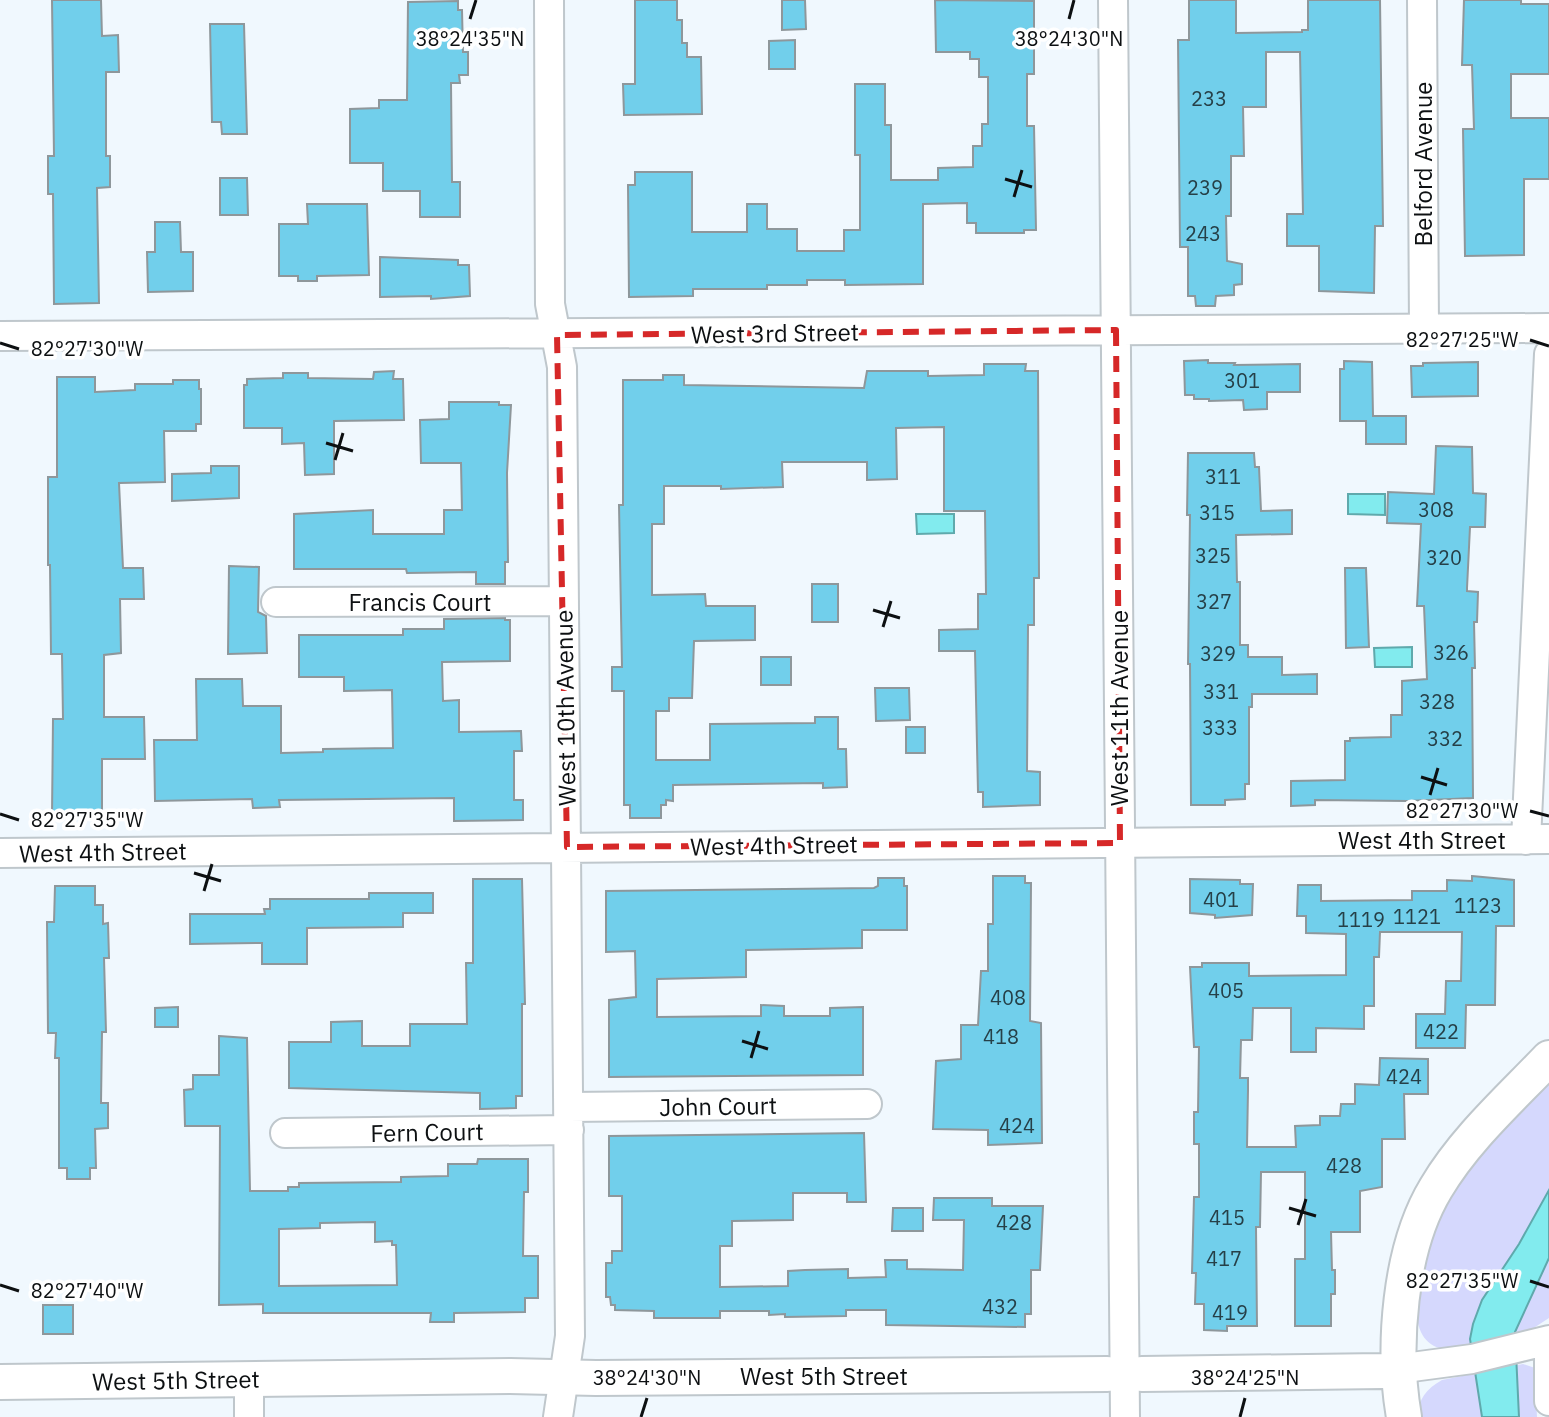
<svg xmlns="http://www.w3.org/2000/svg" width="1549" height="1417" font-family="'IBM Plex Sans',sans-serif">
  <rect width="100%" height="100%" fill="#f0f8fe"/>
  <path fill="#d5d8fd" d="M1549,1078V1318L1529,1331L1517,1334C1500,1338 1459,1351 1444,1349C1420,1345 1415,1322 1417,1301C1427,1200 1484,1149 1549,1078Z
    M1523,1364L1535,1368L1537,1417H1418C1418,1399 1426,1389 1442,1380Z"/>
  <path fill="#82ebee" stroke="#5fa9ac" stroke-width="2" d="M1348,494H1385V515L1348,514Z
    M916,514H954V533L917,534Z
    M1412,647V667H1375L1374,648Z
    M1549,1190V1258L1515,1332L1519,1417H1482L1470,1339L1473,1324L1482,1300L1519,1244Z"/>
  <path fill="#71cfeb" stroke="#8e979b" stroke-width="2" fill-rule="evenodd" d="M52,0H101L102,36L118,35L119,72H106V156H110V187L97,188L99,303L54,304L53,194H48V156H54Z
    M635,0H677V20H682V43H687V57H701L702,114L624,115L623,84H635Z
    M782,0H805L806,29L782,30Z
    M935,0L1034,1V74H1027V126H1034L1036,230H1024V233H976V223H967V203L923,204V284L845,285V280H807V285H767V289H693V296L629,297L628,185H635V172H692V232H747V204H767V229H797V251H844V230H860V155H855V84H885V125H891V180H938V168L973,167V146H982V124H988V77H979V59H970V52H936Z
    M1189,0H1236V33L1302,32V30H1308V0H1380L1383,226H1375L1374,293L1319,291V246H1287V214H1303L1300,52H1266V107H1243L1244,156H1231V216H1226L1227,261L1242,264V284L1234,285V295L1216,296L1215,306H1196L1195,296H1188V247H1180L1178,40H1189Z
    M1464,0H1521V4H1549V74H1511V118H1549V179H1524V255L1465,256L1463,129H1474L1472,65H1462Z
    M458,1V10H462L463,52H468V75H459L460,83H451L452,182H460V217H420V191H383V163H350V109L379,108V100H407L408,2Z
    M210,24H244L247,134H222L221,122H212Z
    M795,40V69H769V41Z
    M220,178H247L248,215H220Z
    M307,204H367L369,275L317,276V281H298V276H279V224H308Z
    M155,222H180L181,252H193V291L148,292L147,252H155Z
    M380,257L458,260V265H469L470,296L431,299V296L380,297Z
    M1208,360V363H1235L1234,365L1300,364V392H1267V409L1244,410L1243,400L1209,401V399H1194V395H1185L1184,361Z
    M1344,361L1372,362L1373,416H1406V444H1366V421H1340V369H1344Z
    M1478,362V396L1412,397L1411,366H1423V363Z
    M984,364H1026L1025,371H1038L1039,578H1034V625H1028L1027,771L1040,772V805L983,807V792H978L975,651H939V630L978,629V594H986L985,511H944V427L896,428L897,479L867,480V462H782L783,487L721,489V486H664V524H652V595L705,594L706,606H755V640L694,641L692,698H669V711H656V760H710V724L815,723V717H838V749H846L847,787L823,788V783L673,785V801L666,800V805H661V818H630V805H624V691H612V667H622L619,505H623V380H663V375H684V385L864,388L867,371H928V376L984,375Z
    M394,371L393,379H403L404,420L334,421V474L305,475L304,443L282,444V428H244V385H247V379L283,378V373H308V378L373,379L374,372Z
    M57,377H95V392L135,390V384H173V380H199V389H201V424H196V431H164L165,482L119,483L123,568H143L144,599H120L121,653L104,655V717H144L145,759H102V816H52L53,719H63L62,654H51L50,565H48V477H57Z
    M449,402H499V405H511L507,473L508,562H505V584H476V572L407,573L406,569H294V514L373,510V534H444V510H462L461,463H421L420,420L449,419Z
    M1436,446L1472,447L1473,493L1486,494L1485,527H1470L1467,588V591L1478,592L1477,622H1474L1475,668H1472L1473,798L1408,801L1315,800V805L1291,806V781L1345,780V741H1350V738L1391,737V715H1402V681L1427,679L1424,606H1417L1421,524L1387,523L1388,492L1434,494Z
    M1188,453H1254L1255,467H1259L1261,511L1292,510V534L1236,535L1237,582H1240V645H1248V657H1282V675L1317,674V694H1252V707H1249V784H1245V799L1225,800V805H1191L1190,664H1188L1190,515H1187Z
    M211,466H239V498L172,501V474L211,473Z
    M229,566L259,567L258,612L266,616L267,653L228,654Z
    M1345,568H1366L1369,647L1346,648Z
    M812,584H838V622H812Z
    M505,618V620H510V661L442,662L443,701L459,700V732L521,731L522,751H514V800H523V820L454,821V798L279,800L280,807L253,808L252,799L155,801L154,740H197L196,679H242L243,706H281V753L323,752V749L393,748L392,690L344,691V677H299V635H403V629H444V619Z
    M761,657H791V685H761Z
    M875,688H909L910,720L876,721Z
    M906,727H925V753H906Z
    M993,876H1025V883H1031L1030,1021L1041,1023L1042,1143L988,1145V1130L933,1129L936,1061L961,1059V1025H978L981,971H988V924H993Z
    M1472,876L1514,880V926H1496L1495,1005H1466L1465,1048H1416V1014H1445L1446,981H1461L1462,932H1380L1379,957H1374V1006H1364V1029L1316,1028V1052H1291V1008H1253L1252,1040H1241L1240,1078H1248V1090L1247,1147H1296L1295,1126L1320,1125V1116H1340L1341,1104H1355V1084L1379,1085L1380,1058L1428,1059V1094H1404L1405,1139H1382V1187L1360,1191V1232H1331L1332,1270H1335V1294H1331V1326H1295V1259H1305V1172H1261L1260,1227H1256L1257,1326H1227V1331L1204,1330V1304H1195L1196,1273H1192L1194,1197H1199V1144H1194V1112H1198L1199,1047H1194L1190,967H1202V963H1249V976L1346,975V934L1306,933V916H1297L1298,885H1321V901L1412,900V891H1447V880L1472,881Z
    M878,878H904V886H907V930H862V948L746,950V977L657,979V1017L761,1016V1005L784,1006V1016H830V1008L863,1007V1075L609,1077V1000L636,997L635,951L606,952V891L874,888L878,886Z
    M473,879H522L525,1004H522V1096H516V1108L480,1109V1093L289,1088V1042H331V1022L362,1021V1046H410V1024H467L466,963H473Z
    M1190,879L1240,880V884H1253L1252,915L1215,918V915L1190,913Z
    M55,886H95V905H103V924L108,923L109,958H104L106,1032H102L101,1103H108V1128L95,1129L96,1168H90V1179H67V1168H59V1058H55L56,1033H48L47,922H54Z
    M369,893H433V913H403V927L307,928V964H262V943L190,944V914H265L264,909H270V899H369Z
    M178,1007V1027H155V1008Z
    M219,1036L247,1038L250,1191H288V1187H299V1183L401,1182V1177L448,1176V1164H477L478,1159H528V1192H524L523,1256H538V1298H525V1312L454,1313V1322H430L431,1313H263V1304L219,1305L220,1126H185L184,1090L193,1089V1075H219ZM375,1222V1242L392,1241V1245H396L397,1285L279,1286V1229L320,1228V1223Z
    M864,1133L866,1202H847V1193H793V1220L732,1221V1246H720V1287L788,1286V1271L805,1270L848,1269V1278L886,1277L885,1260H907V1269L963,1270L964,1220H933L934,1198H992V1206H1043L1040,1270H1031V1314H1025V1327L886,1325V1310H846V1316L785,1317V1314L769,1315V1311H720V1318H654V1311L615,1310V1305H611L610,1297H606V1263H612V1251H622V1196H609V1136Z
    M893,1208H923V1231H892Z
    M43,1305H73V1334H43Z"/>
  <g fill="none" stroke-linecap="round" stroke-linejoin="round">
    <defs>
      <path id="minor" d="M549,0L550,304L562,367L570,1336L558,1417
        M1113,0L1125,1417
        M1422,0L1424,329
        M0,336L1549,328
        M276,602L564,601
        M1526,840L1549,354
        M0,853L1549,839
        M569,1107L867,1104
        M285,1133L569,1130
        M1549,1345V1401
        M1382,1371L1472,1359L1549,1340
        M249,1379V1417"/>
      <path id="tertiary" d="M1142,1374L1382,1371
        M0,1382L510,1376L596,1378L1107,1374
        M1404,1417C1392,1348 1399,1249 1436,1188C1465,1139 1510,1099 1549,1058"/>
    </defs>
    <use href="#minor" stroke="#bfc7cc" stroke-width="32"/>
    <use href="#tertiary" stroke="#bfc7cc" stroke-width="38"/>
    <use href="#minor" stroke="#fff" stroke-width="28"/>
    <use href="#tertiary" stroke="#fff" stroke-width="34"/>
  </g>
  <path fill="none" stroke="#d62828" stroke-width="6" stroke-dasharray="16 10" stroke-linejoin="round" d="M1116,330L1120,843L567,847L557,335Z"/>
  <path fill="none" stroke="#0d1012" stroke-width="3" d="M470,19L476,0M1069,19L1074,0M1005,179L1032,187M1014,197L1022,170M1530,340L1549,346M0,343L19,349M326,443L353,451M335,460L343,433M873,610L900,618M883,627L891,601M1421,777L1447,785M1430,795L1438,768M1530,811L1549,816M0,814L19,820M194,873L221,881M204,891L212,864M742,1041L768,1049M751,1058L759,1031M1289,1208L1316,1216M1298,1225L1306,1199M1530,1281L1549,1287M0,1285L19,1291M641,1417L647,1398M1240,1417L1245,1398"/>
  <g text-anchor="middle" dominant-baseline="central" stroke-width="7" stroke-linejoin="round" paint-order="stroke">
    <g font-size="20" fill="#264048">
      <text x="1209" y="98">233</text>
      <text x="1205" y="187">239</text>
      <text x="1203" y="233">243</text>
      <text x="1242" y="380">301</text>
      <text x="1223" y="476">311</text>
      <text x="1436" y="509">308</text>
      <text x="1217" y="512">315</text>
      <text x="1213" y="555">325</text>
      <text x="1444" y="557">320</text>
      <text x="1214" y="601">327</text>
      <text x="1451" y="652">326</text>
      <text x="1218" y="653">329</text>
      <text x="1221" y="691">331</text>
      <text x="1437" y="701">328</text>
      <text x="1220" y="727">333</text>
      <text x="1445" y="738">332</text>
      <text x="1221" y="899">401</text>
      <text x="1478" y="905">1123</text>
      <text x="1417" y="916">1121</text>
      <text x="1361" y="919">1119</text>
      <text x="1226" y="990">405</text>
      <text x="1008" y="997">408</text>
      <text x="1441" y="1031">422</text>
      <text x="1001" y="1036">418</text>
      <text x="1404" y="1076">424</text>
      <text x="1017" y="1125">424</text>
      <text x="1344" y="1165">428</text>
      <text x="1227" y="1217">415</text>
      <text x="1014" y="1222">428</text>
      <text x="1224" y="1258">417</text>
      <text x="1000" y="1306">432</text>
      <text x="1230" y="1312">419</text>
    </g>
    <g font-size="24" fill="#0d1012" stroke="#fff">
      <text transform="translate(1423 164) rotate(-90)">Belford Avenue</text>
      <text transform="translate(775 333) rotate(-1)">West 3rd Street</text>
      <text x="420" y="602">Francis Court</text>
      <text transform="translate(565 708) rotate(-91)">West 10th Avenue</text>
      <text transform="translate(1119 708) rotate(-90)">West 11th Avenue</text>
      <text x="1422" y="840">West 4th Street</text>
      <text transform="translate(774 845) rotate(-1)">West 4th Street</text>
      <text transform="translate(103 852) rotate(-1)">West 4th Street</text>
      <text transform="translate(718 1106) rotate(-1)">John Court</text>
      <text transform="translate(427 1132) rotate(-1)">Fern Court</text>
      <text x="824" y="1376">West 5th Street</text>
      <text transform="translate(176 1380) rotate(-1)">West 5th Street</text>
    </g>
  </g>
  <g font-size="20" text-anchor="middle" fill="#0d1012" stroke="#fff" stroke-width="7" stroke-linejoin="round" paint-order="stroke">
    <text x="470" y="46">38°24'35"N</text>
    <text x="1069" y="46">38°24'30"N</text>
    <text x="1462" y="347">82°27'25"W</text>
    <text x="87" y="356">82°27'30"W</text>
    <text x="1462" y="818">82°27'30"W</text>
    <text x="87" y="827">82°27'35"W</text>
    <text x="1462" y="1288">82°27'35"W</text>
    <text x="87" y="1298">82°27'40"W</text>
    <text x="647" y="1385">38°24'30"N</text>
    <text x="1245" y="1385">38°24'25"N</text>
  </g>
</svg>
